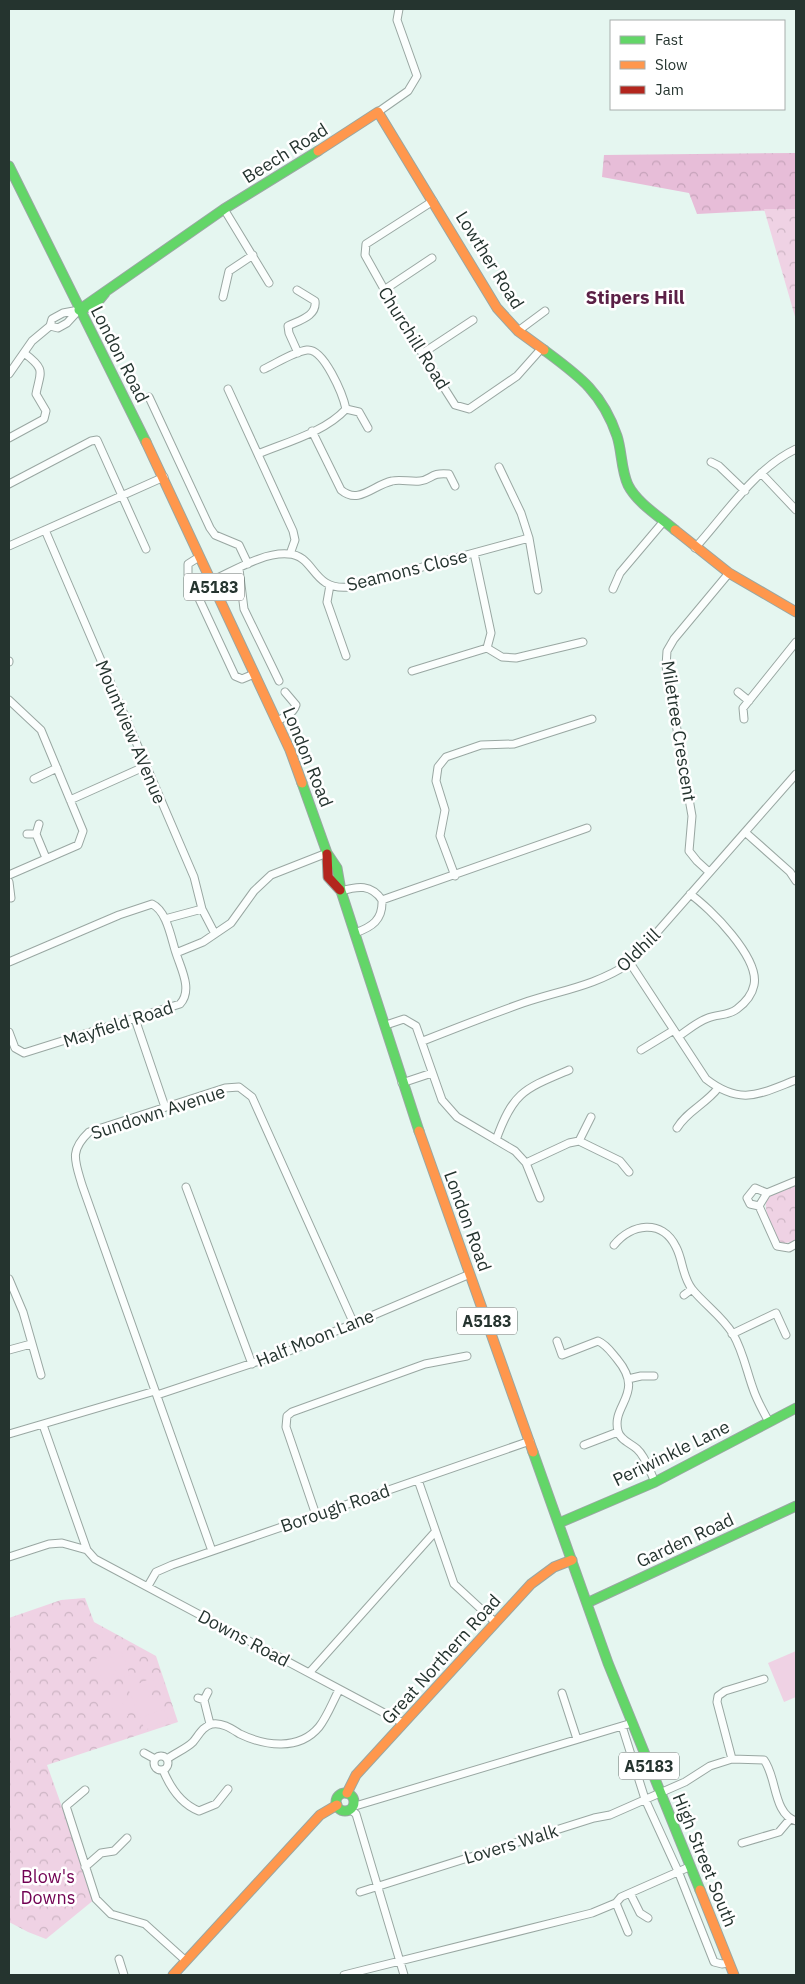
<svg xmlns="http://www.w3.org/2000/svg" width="805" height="1984" font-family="'IBM Plex Sans',sans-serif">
  <defs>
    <pattern id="forest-crowns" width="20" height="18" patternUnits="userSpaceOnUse" patternTransform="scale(1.25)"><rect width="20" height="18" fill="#e7bdd8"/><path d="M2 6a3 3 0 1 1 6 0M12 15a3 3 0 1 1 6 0" fill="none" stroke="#c6a3ba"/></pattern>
    <pattern id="park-crowns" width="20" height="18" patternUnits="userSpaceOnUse" patternTransform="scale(1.25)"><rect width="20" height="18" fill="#efd2e4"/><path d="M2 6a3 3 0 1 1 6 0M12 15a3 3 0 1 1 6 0" fill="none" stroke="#cdb5c4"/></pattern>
  </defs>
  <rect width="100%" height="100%" fill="#e5f6f0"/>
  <path fill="url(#forest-crowns)" d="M796,153V209L697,214L689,193L602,177L604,155Z"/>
  <path fill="url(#park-crowns)" d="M764,209H796V320Z
    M796,1184V1241L781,1244C774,1239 773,1232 770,1224C759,1192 770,1195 796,1184Z
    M85,1598L94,1622L156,1656L178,1722L47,1765L95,1899L46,1939L28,1932L9,1922V1618L61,1600Z"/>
  <path fill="#efd2e4" d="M121,1651L130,1675L119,1679L110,1654Z
    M796,1651V1697L784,1702L768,1663Z
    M107,1655L115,1680L104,1684L95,1659Z
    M152,1678L157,1689L132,1699L128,1688Z
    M118,1692L128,1716L117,1720L107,1696Z
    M158,1693L162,1704L138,1714L134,1703Z
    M164,1709L168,1720L145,1730L140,1718Z"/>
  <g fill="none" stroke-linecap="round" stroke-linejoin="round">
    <defs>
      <path id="street" d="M378,112L408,91L417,76L397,20L399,9
        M433,201L366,244L365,255L403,323L455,405L469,409L517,376L541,349
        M224,209L269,283
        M297,290L315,301C317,316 300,320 288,326L289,333L298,353
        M384,290L432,258
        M223,297L229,271L253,255
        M50,326L58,328L67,323L79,310
        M518,331L545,311
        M423,353L473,320
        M9,374L32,341L50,326L52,319L63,313L79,310
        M228,389L293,531L295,540L290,554
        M149,397L210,528L215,535L239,545L248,564
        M346,409L359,412L368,428
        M312,431L341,490C359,505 373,485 392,481C400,479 411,482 420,481C432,480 430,472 449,474L455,486
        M9,438L44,419L46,411L36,394C40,372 47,370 24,353
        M258,454C287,442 325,432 346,409C343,395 324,348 307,350C293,352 277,363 264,369
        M711,462L719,466L745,491
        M499,467L521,513L529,538L538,590
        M761,473L796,510
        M9,484L91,441L97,440L146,549
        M45,530L194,877L202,909L215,934
        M9,546L164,477
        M695,548C726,514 754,469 796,449
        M199,557L188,564V575L235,676L242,679L254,674
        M239,569L244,609L279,681
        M211,581C234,571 263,552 288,554C316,555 311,591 349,587L529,538
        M330,585L327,602L346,656
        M613,589L620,573L664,521
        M487,648L502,657L516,658L583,642
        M9,662V661
        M412,671L487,648L491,633L474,553
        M738,692L749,701
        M9,700L41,730L83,831L78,845L9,875
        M744,719L743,708L796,642
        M277,721C285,717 293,714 296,705L285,692
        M34,779L57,768
        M70,800L146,766
        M745,832L790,872L796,881
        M27,834H36L39,824
        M36,834L46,858
        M709,872L697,861L689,851L692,816L666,666L667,651L674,639L729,573
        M455,876L440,836L445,810L436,781L438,767L446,757L481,745L514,744L592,719
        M9,882L11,898
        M341,891C358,886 371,884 382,900C383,920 372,927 355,933
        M382,900L587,828
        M165,919L202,909
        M9,962L119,915L152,904C167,911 171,938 176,953
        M630,963L706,1079C741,1106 759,1094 796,1080
        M135,1019L165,1107
        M386,1025L404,1019L416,1026L442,1100L457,1117L515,1151L526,1163L540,1198
        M9,1032L15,1048L24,1053L180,1004C193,990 181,969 176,953L203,942L231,923L254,891L271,875L327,853
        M679,1036C688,1030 697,1022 708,1018C718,1014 728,1016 737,1009C745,1003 752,995 754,985C760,958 710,908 690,894
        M423,1041C456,1028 489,1015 523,1003C562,990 595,986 630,963L796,774
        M641,1050L674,1030
        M402,1083L432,1073
        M677,1128C687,1111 706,1104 718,1088
        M496,1140C513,1092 524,1089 569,1070
        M579,1141L591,1117
        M526,1163L569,1143L579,1141L620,1161L629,1172
        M796,1181L767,1193L759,1206L777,1246L789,1248L796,1244
        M186,1187L252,1364
        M759,1206L750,1204L747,1198L755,1188L767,1193
        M614,1245C631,1224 662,1218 676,1247C683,1260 682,1276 692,1289C705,1305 722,1316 733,1334C744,1353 747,1374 755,1394C759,1404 764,1413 769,1422
        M9,1279L23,1312L41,1375
        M684,1295L692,1289
        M732,1334L776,1313L786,1335
        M557,1341L562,1355L598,1341C607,1345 611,1352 617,1359C646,1394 611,1404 618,1431C620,1440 630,1443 637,1449C646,1457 650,1472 655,1482
        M9,1350L31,1344
        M628,1379L641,1376H654
        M157,1395L289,1351L470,1274
        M43,1425L87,1550L95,1559L403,1723
        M9,1434L155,1391
        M584,1445L618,1432
        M418,1480L454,1584L495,1622
        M316,1515L286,1427L287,1416L292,1412L425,1364L467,1356
        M212,1551L82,1185C75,1161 69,1151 89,1132L225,1088L239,1087L252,1097L354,1324
        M9,1557L49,1544L62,1543L87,1550
        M148,1586L156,1572L172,1565L530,1441
        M309,1673L435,1532
        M562,1693L577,1739
        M198,1698L204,1700L208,1692
        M204,1700L210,1724
        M622,1726L645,1799L678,1871L714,1962L722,1964L729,1963
        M144,1753L155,1759
        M154 1763a7 7 0 1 1 14 0a7 7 0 1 1-14 0Z
        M167,1759C175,1753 186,1749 193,1742C199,1735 202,1727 212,1724C222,1722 232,1729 240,1734C265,1746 299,1751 319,1727C327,1717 333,1701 339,1690
        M732,1759L717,1702L718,1696L725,1691L764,1679
        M163,1770C170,1787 181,1804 199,1811L216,1804L228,1789
        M85,1790L66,1806L96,1899L111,1914L145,1924L186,1961
        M352,1807L632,1723
        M350,1809L356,1814L404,1975
        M742,1843L779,1832L790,1819
        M85,1867L101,1853L114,1851L127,1838
        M360,1892L594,1818L610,1815L685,1782L710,1766L732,1759L764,1760C777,1777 773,1814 796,1821
        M630,1893L640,1913L648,1918
        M616,1903L628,1932
        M119,1959L124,1975
        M344,1975L592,1913L616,1903L621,1897L630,1893L689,1867"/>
      <path id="fast" d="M9,166L146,442
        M83,309L96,304L105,293
        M79,310L224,209L318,151
        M544,350C579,376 602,392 617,436C622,451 621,470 628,485C637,503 660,517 675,530
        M302,783L327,853L337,868L341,891L419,1131
        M533,1452L608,1663L700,1890
        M559,1523L655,1482L796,1408
        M587,1603L796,1506
        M336 1802a9 9 0 1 1 18 0a9 9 0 1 1-18 0Z"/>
      <path id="slow" d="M318,151L378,112L497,308L518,331L544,350
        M146,442L290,750L302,783
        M675,530L729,573L796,612
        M419,1131L533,1452
        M347,1793L356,1775L531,1584L554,1567L572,1560
        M700,1890L734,1975
        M173,1975L320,1815L337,1805"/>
      <path id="jam" d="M327,854L328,877L340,890"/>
    </defs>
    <use href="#street" stroke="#99a7a2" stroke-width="9"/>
    <use href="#fast" stroke="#99a7a2" stroke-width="11"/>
    <use href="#slow" stroke="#99a7a2" stroke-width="11"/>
    <use href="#jam" stroke="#99a7a2" stroke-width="11"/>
    <use href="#street" stroke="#fbfefd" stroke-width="7"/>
    <use href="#fast" stroke="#63d668" stroke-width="9"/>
    <use href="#slow" stroke="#ff974d" stroke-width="9"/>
    <use href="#jam" stroke="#b3261e" stroke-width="9"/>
  </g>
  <g text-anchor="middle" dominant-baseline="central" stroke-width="5" stroke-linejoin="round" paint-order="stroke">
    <g fill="#fff" stroke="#66716d" stroke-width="1">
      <rect x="184" y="573.5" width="60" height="27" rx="4"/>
      <rect x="457" y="1307.5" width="60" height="27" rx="4"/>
      <rect x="619" y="1752.5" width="60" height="27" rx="4"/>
    </g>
    <g font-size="16" font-weight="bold" fill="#25342f">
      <text x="214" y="587">A5183</text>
      <text x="487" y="1321">A5183</text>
      <text x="649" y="1766">A5183</text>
    </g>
    <g font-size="18" fill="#25342f" stroke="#fff">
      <text transform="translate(285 153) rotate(-32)">Beech Road</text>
      <text transform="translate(490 260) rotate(58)">Lowther Road</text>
      <text transform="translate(414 338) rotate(58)">Churchill Road</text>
      <text transform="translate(120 354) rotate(63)">London Road</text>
      <text transform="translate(407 570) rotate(-14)">Seamons Close</text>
      <text transform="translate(679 731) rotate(81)">Miletree Crescent</text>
      <text transform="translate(131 732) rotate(67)">Mountview AVenue</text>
      <text transform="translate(308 757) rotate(68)">London Road</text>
      <text transform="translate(638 950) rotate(-44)">Oldhill</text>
      <text transform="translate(118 1024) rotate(-18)">Mayfield Road</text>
      <text transform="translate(158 1112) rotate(-18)">Sundown Avenue</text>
      <text transform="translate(468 1221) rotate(70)">London Road</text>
      <text transform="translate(315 1338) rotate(-22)">Half Moon Lane</text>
      <text transform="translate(671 1453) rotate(-26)">Periwinkle Lane</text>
      <text transform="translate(335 1508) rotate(-19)">Borough Road</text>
      <text transform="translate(685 1540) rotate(-25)">Garden Road</text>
      <text transform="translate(244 1638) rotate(28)">Downs Road</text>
      <text transform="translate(441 1659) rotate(-48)">Great Northern Road</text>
      <text transform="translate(511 1844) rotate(-17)">Lovers Walk</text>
      <text transform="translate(705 1860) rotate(68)">High Street South</text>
    </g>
    <g font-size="18" fill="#710253" stroke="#fff">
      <text x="48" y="1876">Blow's<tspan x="48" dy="21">Downs</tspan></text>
    </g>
    <g font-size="19" font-weight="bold" fill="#5b2046" stroke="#fff">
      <text x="635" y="297">Stipers Hill</text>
    </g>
  </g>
  <rect width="805" height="1984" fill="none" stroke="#25342f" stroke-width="20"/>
  <rect x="610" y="20" width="175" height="90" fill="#ffffff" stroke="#a8aeac"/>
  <rect x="620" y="36" width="25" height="8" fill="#63d668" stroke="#a8aeac"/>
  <text x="655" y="45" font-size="15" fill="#25342f">Fast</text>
  <rect x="620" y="61" width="25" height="8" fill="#ff974d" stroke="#a8aeac"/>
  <text x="655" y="70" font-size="15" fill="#25342f">Slow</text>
  <rect x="620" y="86" width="25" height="8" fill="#b3261e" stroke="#a8aeac"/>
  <text x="655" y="95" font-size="15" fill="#25342f">Jam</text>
</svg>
